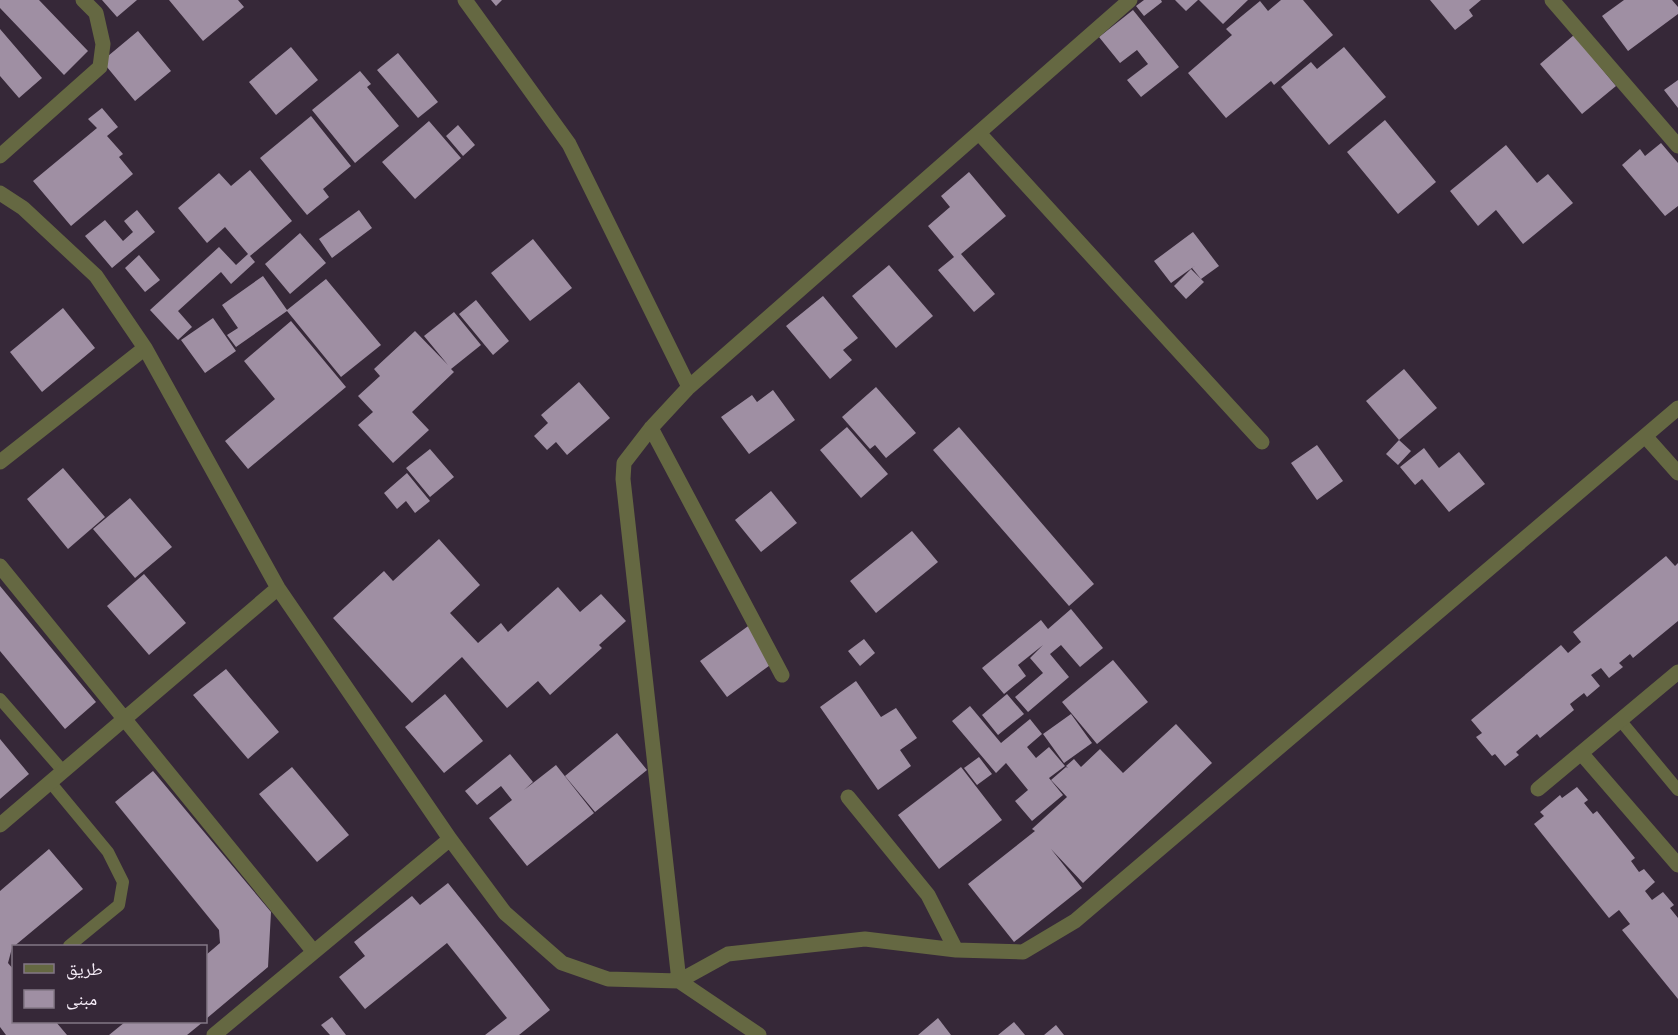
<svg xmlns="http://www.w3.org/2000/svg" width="1678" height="1035" font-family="'Nunito Sans','Noto Naskh Arabic',sans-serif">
  <rect width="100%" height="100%" fill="#362838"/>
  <path fill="#9f8fa3" d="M0,0H39L88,51L64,75L0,8Z
    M102,0H137L117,17Z
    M169,0H238L244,7L203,41Z
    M491,0H502L496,6Z
    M1144,0H1161L1162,2L1144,16L1136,6Z
    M1175,0H1198L1186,11Z
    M1199,0H1248L1223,24Z
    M1281,0H1303L1333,35L1274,85L1271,81L1226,118L1188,73L1232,35L1226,29L1260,1L1268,11Z
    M1430,0H1481L1469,10L1473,16L1455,30Z
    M1624,0H1672L1678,7V14L1628,51L1602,16Z
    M1133,10L1179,67L1141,97L1127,80L1148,64L1137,50L1120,63L1099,37Z
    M0,29L42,78L19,98L0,76Z
    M138,31L171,71L135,101L102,61Z
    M1574,35L1616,86L1582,114L1540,64Z
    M291,47L318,80L276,115L249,82Z
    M1344,47L1386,97L1329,145L1281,87L1311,62L1317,69Z
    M398,53L438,102L418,118L377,70Z
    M360,71L371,84L367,87L399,126L355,163L312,110Z
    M1678,80V108L1664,90Z
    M102,108L118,127L107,136L123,154L119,157L133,174L71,226L33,181L97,128L88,119Z
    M311,116L351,166L323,189L329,197L307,215L260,158Z
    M1385,120L1436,182L1398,214L1347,152Z
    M429,121L461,158L415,199L382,162Z
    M458,125L475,145L463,156L446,136Z
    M1661,143L1678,163V206L1665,216L1622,165L1640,149L1645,156Z
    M1506,145L1537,183L1548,174L1573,203L1523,244L1496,210L1478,226L1450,191Z
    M250,170L292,221L250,256L255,262L231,284L221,272L178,311L192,327L178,340L150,310L219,247L236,265L248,254L225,227L207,243L178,208L219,173L231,186Z
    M969,172L1006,216L961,254L995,294L974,312L938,270L954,257L928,226L950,207L941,196Z
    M137,210L155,232L112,268L85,236L105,220L123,241L133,232L124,221Z
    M359,210L372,228L332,258L319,239Z
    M1193,232L1219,266L1201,279L1192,268L1196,265L1171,283L1154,261Z
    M300,233L326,263L290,294L265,264Z
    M533,239L572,288L530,321L491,273Z
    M139,255L160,280L145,292L125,268Z
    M889,265L933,316L896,348L852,296Z
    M1191,269L1204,282L1186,299L1174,286Z
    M263,276L287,310L326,279L381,345L341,377L287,311L236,347L227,335L238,328L222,305Z
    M823,296L858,338L843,350L852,360L830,379L786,326Z
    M476,300L509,341L493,355L459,314Z
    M63,308L95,348L42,392L10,352Z
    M454,312L481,345L451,369L454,372L412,412L429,430L393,463L358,425L373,412L358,396L380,376L374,369L415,331L448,365L424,336Z
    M213,318L236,351L205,373L181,340Z
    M291,321L346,387L248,469L225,441L275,399L244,361Z
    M1404,369L1437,408L1399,440L1366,401Z
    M579,382L610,418L567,455L556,442L547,450L534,436L548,423L541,415Z
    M876,387L916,433L886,458L875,445L870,449L842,417Z
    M773,390L795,420L749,454L721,417L752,395L757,402Z
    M847,427L888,474L861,498L820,450Z
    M959,427L1094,584L1069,606L933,450Z
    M1399,440L1411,451L1398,465L1386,454Z
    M1317,445L1343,481L1317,500L1291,463Z
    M1424,448L1439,468L1459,452L1485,484L1449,512L1422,479L1415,485L1400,467Z
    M430,449L454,477L430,497L406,468Z
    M63,468L105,517L68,549L27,499Z
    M407,473L430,501L415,513L406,501L397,509L384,493Z
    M771,491L797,523L761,552L735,520Z
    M130,498L172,547L135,578L93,529Z
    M912,531L938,562L876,613L850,581Z
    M439,539L480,585L450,613L478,643L501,623L508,632L558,587L580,612L601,594L626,621L599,645L602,648L550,695L538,681L507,708L462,657L412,703L333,618L384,571L393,581Z
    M1666,556L1675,566L1678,563V621L1633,658L1630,654L1619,663L1623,667L1609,678L1601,668L1591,675L1600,686L1587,697L1584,693L1570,704L1574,710L1540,738L1537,734L1516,752L1519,755L1505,766L1495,754L1492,756L1476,737L1482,733L1471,720L1561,645L1568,653L1581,642L1573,632Z
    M144,574L186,623L149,655L107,606Z
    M0,586L96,702L65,729L0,651Z
    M1071,609L1103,648L1080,667L1061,645L1050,654L1069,677L1028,712L1015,697L1043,673L1030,658L1043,645L1018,665L1026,676L1004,694L982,668L1041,620L1048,629Z
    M751,624L777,660L727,697L700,661Z
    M864,639L875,653L860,666L848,651Z
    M1113,660L1148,702L1097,744L1062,702Z
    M226,669L279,732L248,759L193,695Z
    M856,681L881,717L896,708L917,738L900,750L911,766L878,790L820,707Z
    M445,694L483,741L444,773L405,727Z
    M1007,694L1024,714L998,735L982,715Z
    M970,706L1001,743L1030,719L1042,734L1027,747L1036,758L1049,747L1065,766L1049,778L1063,795L1032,821L1015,801L1028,790L1006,763L996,773L952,721Z
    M1071,714L1092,743L1064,763L1043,734Z
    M1176,724L1212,763L1083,883L1051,849L1082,888L1014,942L968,884L1035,831L1032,829L1067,797L1051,780L1066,767L1068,768L1066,766L1074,759L1081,767L1100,749L1123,773Z
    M617,733L647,770L595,812L565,776Z
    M0,739L29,774L0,799Z
    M510,754L533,782L524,790L556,765L594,813L527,866L489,818L512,800L501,786L477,805L465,791Z
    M979,757L992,774L977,785L964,768Z
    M292,767L349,835L317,862L259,794Z
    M961,767L1002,820L939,869L898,815Z
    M153,771L271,912L268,967L206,1019V955L220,943L219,930L115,802Z
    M1577,787L1588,800L1584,803L1593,814L1597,811L1635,858L1631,861L1639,872L1644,869L1655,882L1645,891L1652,900L1663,892L1674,905L1670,908L1678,918V999L1622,930L1630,924L1619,910L1609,918L1534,824L1544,816L1540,812L1560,795L1562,798Z
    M49,849L83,889L12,948L8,963L14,970V1022H56L67,1035H6L0,1027V891Z
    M448,883L550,1010L519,1035H485L507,1018L447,943L365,1009L339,977L365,956L354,942L412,896L420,905Z
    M332,1017L346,1035H330L321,1025Z
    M938,1018L951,1035H918Z
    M125,1022H203L187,1035H109Z
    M1014,1022L1025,1035H998Z
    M1056,1025L1064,1035H1044Z"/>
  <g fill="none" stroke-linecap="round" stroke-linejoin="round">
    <path stroke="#656842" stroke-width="12" d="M0,699L63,771
      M1620,720L1678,790
      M50,782L108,852L123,882L119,905L69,946"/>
    <path stroke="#656842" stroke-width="15" d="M465,0L569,144L689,387
      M1130,0L689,387L651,428L624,463L623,479L679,981L728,954L865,939L956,950L1023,952L1075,921L1678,408
      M1552,0L1678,146
      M979,133L1262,442
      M0,156L100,67L103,44L96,13L83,0
      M0,193L23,208L96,276L145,348L0,462
      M145,348L278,588L450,839L505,913L562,963L608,979L679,981L759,1035
      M651,428L782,675
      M1645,436L1678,473
      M0,566L314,952
      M1581,753L1678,865
      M1538,789L1678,672
      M848,797L928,895L956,950
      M0,825L278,588
      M214,1035L450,839"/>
  </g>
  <rect x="12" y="945" width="195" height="78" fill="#362838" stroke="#837785" stroke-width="1.5"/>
  <rect x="24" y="964" width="30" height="9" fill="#656842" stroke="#837785" stroke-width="1.5"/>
  <text x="66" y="975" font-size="18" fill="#f7eef9">طريق</text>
  <rect x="24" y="990" width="30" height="18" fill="#9f8fa3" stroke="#837785" stroke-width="1.5"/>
  <text x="66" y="1005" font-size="18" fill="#f7eef9">مبنى</text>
</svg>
